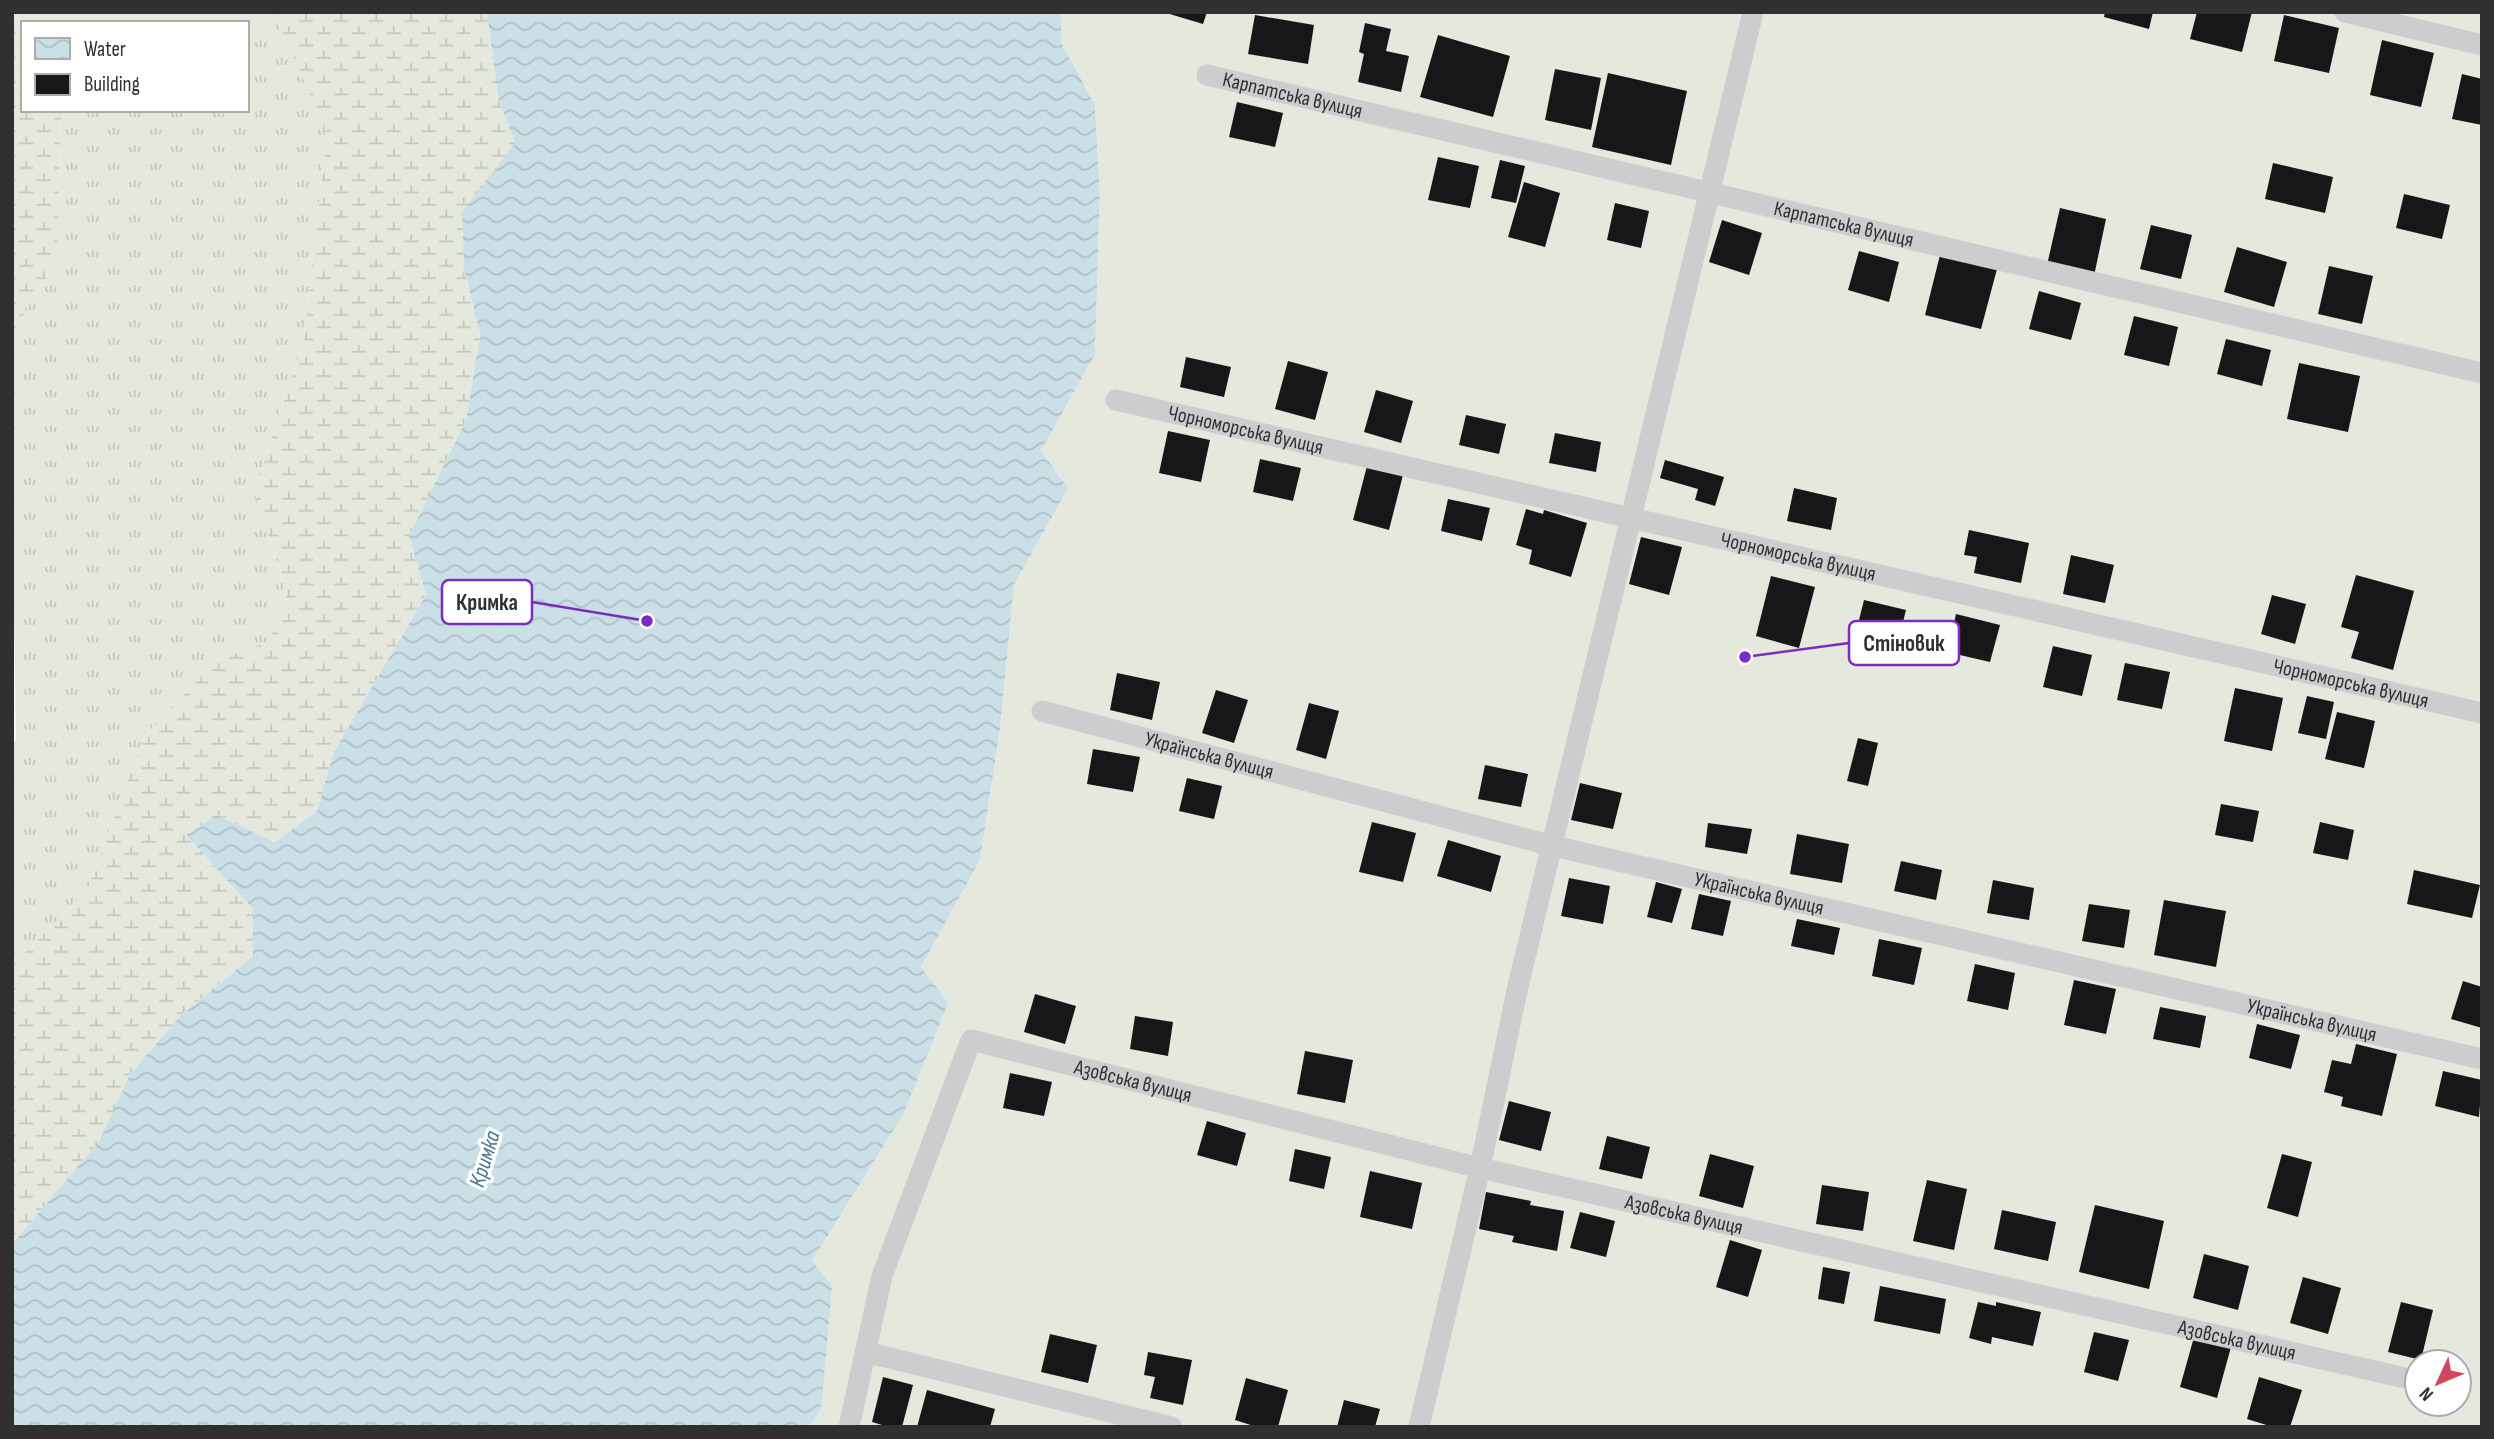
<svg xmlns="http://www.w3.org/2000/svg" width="2494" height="1439" font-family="'Sofia Sans Condensed',sans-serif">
  <defs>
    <pattern id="grass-tufts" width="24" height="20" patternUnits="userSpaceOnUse" patternTransform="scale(1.75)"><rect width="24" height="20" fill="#e4e8dd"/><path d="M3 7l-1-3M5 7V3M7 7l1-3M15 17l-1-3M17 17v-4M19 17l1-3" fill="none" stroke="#c4c7be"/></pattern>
    <pattern id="wetland-marsh" width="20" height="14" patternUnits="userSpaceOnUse" patternTransform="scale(1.75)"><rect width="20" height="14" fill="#e4e8dd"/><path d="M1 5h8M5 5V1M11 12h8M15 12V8" fill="none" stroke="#c4c7be"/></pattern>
    <pattern id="water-waves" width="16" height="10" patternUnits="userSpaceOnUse" patternTransform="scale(1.75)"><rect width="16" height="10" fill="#cbdfe7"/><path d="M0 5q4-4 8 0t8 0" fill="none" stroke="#afc0c6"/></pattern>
  </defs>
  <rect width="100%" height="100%" fill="#fff"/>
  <path fill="url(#grass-tufts)" d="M12,12H274L327,133L303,344L254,490L287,595L268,642L216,660L144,737L88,889L15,964L12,976V747L16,739L14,623L12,617V334L57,260L61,110H247V23H23V35L12,21Z"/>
  <path fill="url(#wetland-marsh)" d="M274,12H487L498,97L516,143L462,213L464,267L480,335L466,420L409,536L426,595L333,753L317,811L275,842L217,815L186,835L253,909V956L181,1015L130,1074L99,1141L12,1244V976L14,964L88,889L144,737L216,660L268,642L287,595L254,490L303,344L327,134Z
    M12,21L23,35V110H61L57,260L12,334Z"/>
  <path fill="#e4e8dd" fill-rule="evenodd" d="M1061,12H2482V1427H809L821,1409L812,1261L903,1115L921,967L980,860L1000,729L1014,585L1068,488L1041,451L1095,354L1100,193L1095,105L1061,42ZM2417,1362H2459V1404H2417Z"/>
  <path fill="url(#water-waves)" d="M487,12H1061V42L1095,105L1100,193L1095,354L1041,451L1068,488L1014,585L1000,729L980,860L921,967L948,1003L903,1115L812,1261L832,1286L821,1409L809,1427H12V1244L99,1141L130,1074L181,1015L253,956V909L186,835L217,815L275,842L317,811L333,753L426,595L409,536L466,420L480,335L464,267L462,212L515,143L498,97Z"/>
  <path fill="#171717" d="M1163,12H1207L1203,24Z
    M2105,12H2153L2149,29L2104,17Z
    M2197,12H2252L2242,52L2190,39Z
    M1255,15L1314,25L1308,64L1248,54Z
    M2284,15L2339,28L2329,73L2274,61Z
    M1365,23L1391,29L1386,51L1409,56L1401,92L1358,82L1364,54L1359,52Z
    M1438,35L1510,56L1493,117L1420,97Z
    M2382,40L2434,53L2421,107L2370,95Z
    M1555,69L1601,78L1591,130L1545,120Z
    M1608,73L1687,91L1671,165L1592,147Z
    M2462,74L2482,79V125L2452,119Z
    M1237,102L1283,113L1275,147L1229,137Z
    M1438,157L1479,166L1470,208L1428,200Z
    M1500,160L1525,166L1516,203L1491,198Z
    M2273,163L2333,177L2325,213L2265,199Z
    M1524,182L1560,193L1545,247L1508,237Z
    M2404,194L2450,205L2442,239L2396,228Z
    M1615,203L1649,211L1641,248L1607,240Z
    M2060,208L2106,219L2094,276L2047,265Z
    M1722,220L1762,233L1749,275L1709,262Z
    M2151,225L2192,235L2181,279L2140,269Z
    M2237,247L2287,262L2274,307L2224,292Z
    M1859,251L1899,262L1889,302L1848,290Z
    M1940,255L1997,269L1981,329L1925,315Z
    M2329,266L2373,276L2362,324L2318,314Z
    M2039,291L2081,303L2071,340L2029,329Z
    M2134,316L2178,327L2169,366L2124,355Z
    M2226,339L2271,350L2262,386L2217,374Z
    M1186,357L1231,367L1224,397L1180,387Z
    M1288,361L1328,372L1315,420L1275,409Z
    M2299,363L2360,376L2348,432L2287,419Z
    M1376,390L1413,401L1401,443L1364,432Z
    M1466,415L1506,424L1499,454L1459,445Z
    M1168,431L1210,440L1201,482L1159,473Z
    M1555,433L1601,442L1596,472L1549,463Z
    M1260,459L1301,468L1293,501L1253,492Z
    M1665,460L1724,477L1715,506L1695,500L1698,489L1660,478Z
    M1367,466L1403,475L1389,530L1353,520Z
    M1794,488L1837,498L1831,530L1787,521Z
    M1448,499L1490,508L1482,541L1441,531Z
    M1526,509L1543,514L1544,510L1587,523L1571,577L1529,564L1532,550L1516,545Z
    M1969,530L2029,543L2021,583L1974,573L1977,557L1964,555Z
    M1641,537L1682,547L1669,595L1629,584Z
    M2071,555L2114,565L2105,603L2063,594Z
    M2356,575L2414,591L2393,670L2351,658L2359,632L2341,627Z
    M1771,576L1815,587L1799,648L1756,636Z
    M2272,595L2306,604L2295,644L2261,634Z
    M1864,600L1906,610L1898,642L1856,632Z
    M1956,614L2000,625L1990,662L1947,652Z
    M2053,646L2092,655L2082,696L2043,687Z
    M2125,663L2170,672L2162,709L2117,700Z
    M1117,673L1160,682L1152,720L1110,710Z
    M2235,688L2283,698L2272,751L2224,741Z
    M1216,690L1248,700L1234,743L1202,733Z
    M2307,696L2334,702L2326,739L2298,733Z
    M1309,703L1339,711L1326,759L1296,750Z
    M2337,712L2375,721L2364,768L2325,759Z
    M1858,738L1878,743L1868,786L1847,781Z
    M1093,749L1140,757L1133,792L1087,784Z
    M1485,765L1528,774L1521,807L1478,799Z
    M1187,778L1222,786L1214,819L1179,811Z
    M1580,783L1622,793L1613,829L1571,820Z
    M2221,804L2259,811L2253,842L2215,835Z
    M1372,822L1416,833L1403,882L1359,872Z
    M2320,822L2354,830L2348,860L2313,853Z
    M1708,823L1752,829L1747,854L1705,847Z
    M1797,834L1849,844L1842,883L1790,874Z
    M1448,840L1501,856L1491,892L1437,876Z
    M1901,861L1942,870L1936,900L1894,891Z
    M2414,870L2480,885L2472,918L2407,904Z
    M1569,878L1610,886L1603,924L1561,916Z
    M1993,880L2034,888L2029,920L1987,913Z
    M1656,882L1682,889L1672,923L1647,917Z
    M1699,894L1731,901L1723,936L1691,929Z
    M2164,900L2226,911L2216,967L2154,955Z
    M2089,904L2130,910L2124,948L2082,941Z
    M1797,919L1840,928L1834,955L1791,946Z
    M1879,939L1922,948L1914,985L1872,976Z
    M1975,964L2015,973L2008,1010L1967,1001Z
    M2074,980L2116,989L2106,1034L2064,1025Z
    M2463,981L2482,987V1028L2451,1019Z
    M1035,994L1076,1006L1065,1044L1024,1032Z
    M2160,1007L2206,1016L2200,1048L2153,1039Z
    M1135,1016L1173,1022L1168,1056L1130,1049Z
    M2257,1024L2300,1035L2291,1069L2249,1058Z
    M2356,1044L2397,1054L2382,1116L2341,1106L2343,1097L2324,1092L2332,1060L2351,1064Z
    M1305,1051L1353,1060L1345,1103L1297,1094Z
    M2443,1071L2482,1080L2479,1117L2435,1106Z
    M1010,1073L1052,1082L1044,1116L1003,1108Z
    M1509,1101L1551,1112L1541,1151L1499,1140Z
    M1207,1121L1246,1133L1237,1166L1197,1155Z
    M1607,1136L1650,1147L1642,1179L1599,1169Z
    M1295,1149L1331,1157L1324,1189L1289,1181Z
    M1710,1154L1754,1166L1743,1208L1699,1196Z
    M2282,1154L2312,1162L2298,1217L2267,1208Z
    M1370,1171L1422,1183L1412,1229L1360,1217Z
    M1927,1180L1967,1189L1954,1250L1913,1241Z
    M1822,1185L1869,1192L1863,1231L1816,1224Z
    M1486,1192L1531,1201L1530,1205L1564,1211L1557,1251L1512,1242L1514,1236L1479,1229Z
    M2095,1205L2164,1221L2149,1289L2079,1272Z
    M2002,1210L2056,1222L2048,1261L1994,1249Z
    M1580,1212L1615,1221L1606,1257L1570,1248Z
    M1730,1240L1762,1250L1748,1297L1716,1287Z
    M2204,1254L2249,1266L2238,1310L2193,1298Z
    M1823,1267L1850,1272L1844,1304L1818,1299Z
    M2303,1277L2341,1288L2328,1334L2290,1323Z
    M1880,1286L1946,1299L1940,1334L1874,1321Z
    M1978,1302L1996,1306V1302L2041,1312L2033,1346L1992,1337L1991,1344L1969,1338Z
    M2401,1302L2433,1310L2421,1360L2388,1352Z
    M2094,1332L2129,1340L2118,1381L2084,1372Z
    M1050,1334L1097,1345L1088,1383L1041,1372Z
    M2194,1337L2231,1347L2217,1398L2180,1387Z
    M1148,1352L1192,1360L1183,1405L1150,1398L1155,1377L1144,1375Z
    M883,1377L913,1385L902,1427H889L872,1422Z
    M2259,1377L2302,1390L2290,1427H2273L2247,1419Z
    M1246,1378L1288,1390L1278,1427H1257L1235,1420Z
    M927,1390L995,1409L990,1427H917Z
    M1344,1400L1380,1409L1375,1427H1337Z"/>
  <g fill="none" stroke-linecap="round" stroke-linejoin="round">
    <g stroke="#cdcdcd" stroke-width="21">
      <path d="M2345,12L2482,45"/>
      <path id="s1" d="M1207,75L2482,373"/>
      <path id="s2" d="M1116,400L2482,713"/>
      <path id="s3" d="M1042,711L1553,846L2482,1059"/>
      <path d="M865,1352L1172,1427"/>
      <path id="s4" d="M849,1427L882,1276L971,1040L1480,1168L2401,1377"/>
      <path d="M1419,1427L1480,1168L1518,986L1753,12"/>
    </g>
  </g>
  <g text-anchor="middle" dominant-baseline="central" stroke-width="7" stroke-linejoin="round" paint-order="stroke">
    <g font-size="21" fill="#303030" stroke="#fff">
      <text stroke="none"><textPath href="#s1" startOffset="88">Карпатська вулиця</textPath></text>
      <text stroke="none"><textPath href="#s1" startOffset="654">Карпатська вулиця</textPath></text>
      <text stroke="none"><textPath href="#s2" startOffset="133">Чорноморська вулиця</textPath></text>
      <text stroke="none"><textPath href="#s2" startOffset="700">Чорноморська вулиця</textPath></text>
      <text stroke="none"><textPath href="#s2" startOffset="1267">Чорноморська вулиця</textPath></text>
      <text stroke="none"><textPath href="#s3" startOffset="173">Українська вулиця</textPath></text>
      <text stroke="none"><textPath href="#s3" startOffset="740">Українська вулиця</textPath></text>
      <text stroke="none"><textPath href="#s3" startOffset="1307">Українська вулиця</textPath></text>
      <text stroke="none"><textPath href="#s4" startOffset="574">Азовська вулиця</textPath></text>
      <text stroke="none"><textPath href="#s4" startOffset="1141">Азовська вулиця</textPath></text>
      <text stroke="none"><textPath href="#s4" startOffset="1708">Азовська вулиця</textPath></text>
    </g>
    <g font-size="23" font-style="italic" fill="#46768a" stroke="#fff">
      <text transform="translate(485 1159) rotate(-73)">Кримка</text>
    </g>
  </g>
  <path fill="none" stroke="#7b2cbf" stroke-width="2.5" d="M647 621L532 602M1745 657L1849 643"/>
  <g fill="#7b2cbf" stroke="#fff" stroke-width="2.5">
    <circle cx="647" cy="621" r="7"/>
    <circle cx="1745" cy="657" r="7"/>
  </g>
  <g fill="#fff" stroke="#7b2cbf" stroke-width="2.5">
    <rect x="442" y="580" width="90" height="44" rx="7"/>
    <rect x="1849" y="621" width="110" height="44" rx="7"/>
  </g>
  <g font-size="23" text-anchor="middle" font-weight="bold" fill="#303030">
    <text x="487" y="610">Кримка</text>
    <text x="1904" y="651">Стіновик</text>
  </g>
  <rect width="2494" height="1439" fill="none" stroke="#303030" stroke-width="28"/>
  <rect x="21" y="21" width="228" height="91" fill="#ffffff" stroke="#acacac" stroke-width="2"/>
  <rect x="35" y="38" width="35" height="21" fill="url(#water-waves)" stroke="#acacac" stroke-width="2"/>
  <text x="84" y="56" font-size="21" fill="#303030">Water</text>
  <rect x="35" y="74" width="35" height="21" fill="#171717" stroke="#acacac" stroke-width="2"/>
  <text x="84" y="91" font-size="21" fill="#303030">Building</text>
  <g transform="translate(2438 1383) rotate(226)"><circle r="33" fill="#ffffff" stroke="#acacac" stroke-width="2"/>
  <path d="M0-5L12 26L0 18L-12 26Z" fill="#d2475e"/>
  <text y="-10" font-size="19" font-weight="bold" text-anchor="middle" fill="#303030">N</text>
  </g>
</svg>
